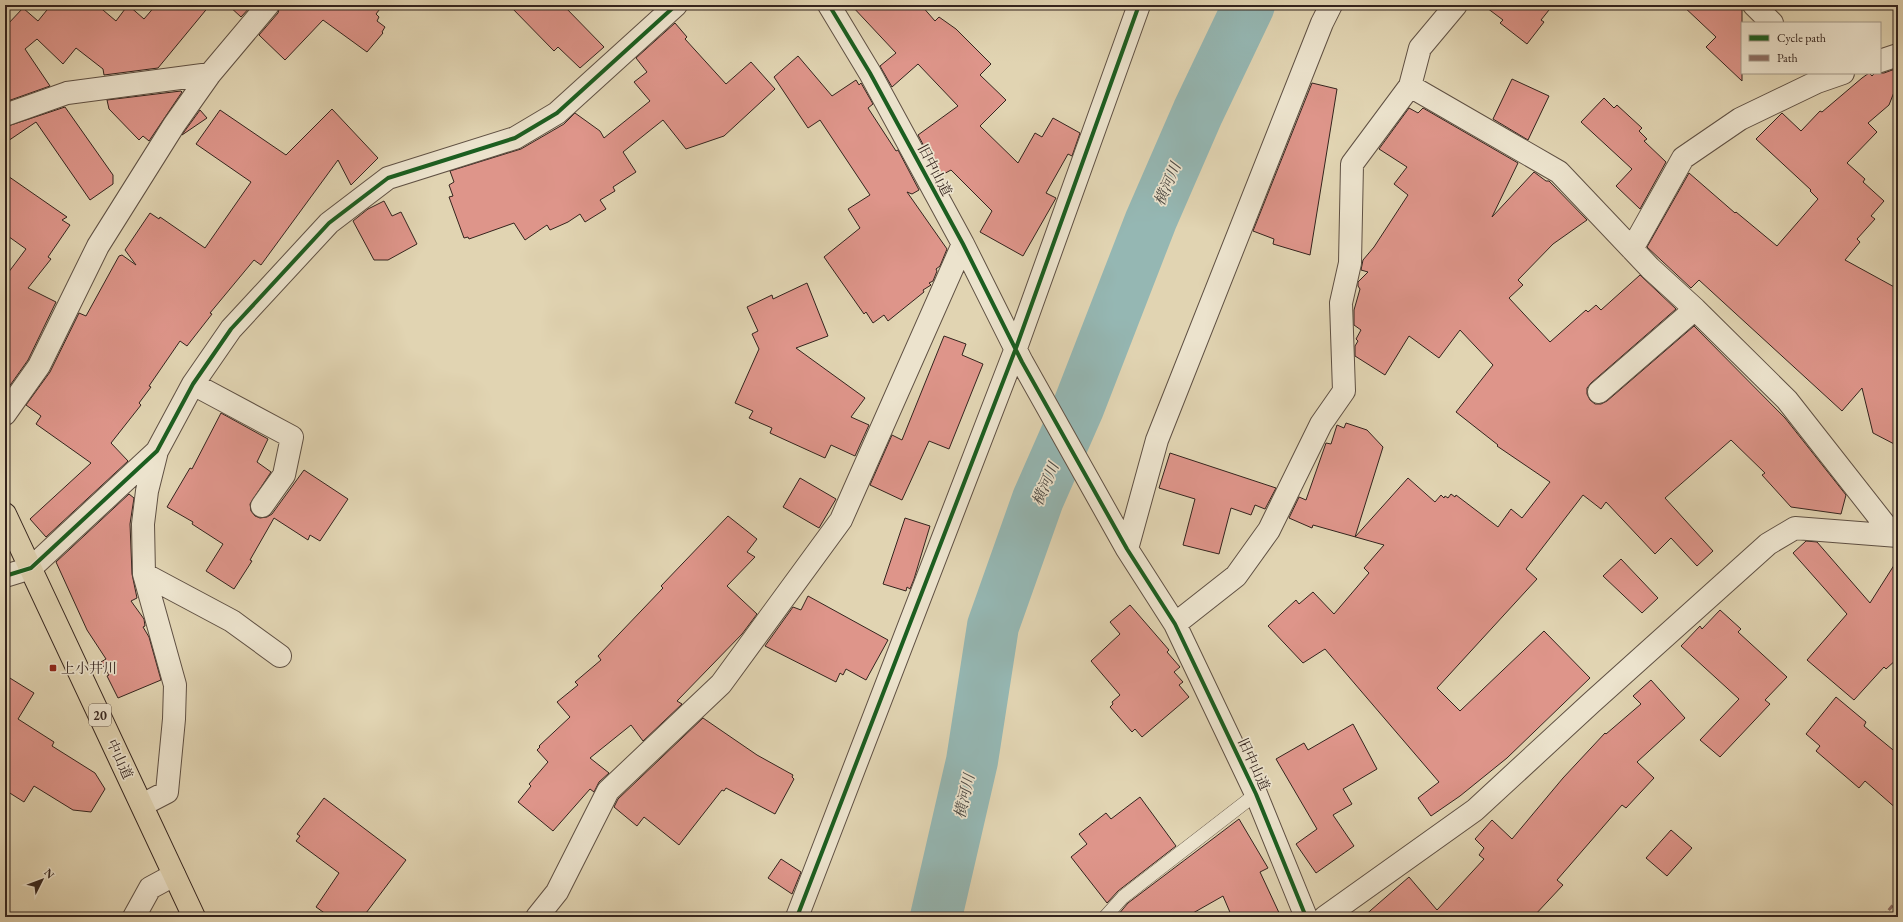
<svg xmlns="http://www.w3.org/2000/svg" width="1903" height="922" font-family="'EB Garamond','Noto Serif JP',serif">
  <rect width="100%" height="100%" fill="#e1d4b2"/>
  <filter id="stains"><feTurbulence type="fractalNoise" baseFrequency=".005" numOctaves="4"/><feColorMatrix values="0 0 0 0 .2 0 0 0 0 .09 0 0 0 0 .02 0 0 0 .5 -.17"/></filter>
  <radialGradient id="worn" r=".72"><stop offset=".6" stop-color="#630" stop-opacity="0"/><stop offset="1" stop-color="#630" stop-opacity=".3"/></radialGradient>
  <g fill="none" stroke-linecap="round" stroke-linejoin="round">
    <path stroke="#95b7b3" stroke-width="52" d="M936,917L972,761L993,626L1038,499L1078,408L1151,220L1198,112L1249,5"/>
  </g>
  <path fill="#de958a" stroke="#34241e" d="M51,5H97L116,21L128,5L144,19L156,5H210L158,68L104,75L103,69L76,48L63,64L37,39L25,49L50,86L5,102V21L7,25L23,8L38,21Z
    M228,5H252L241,17Z
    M280,5H383L376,14L379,17L377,21L385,27L382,32L383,33L367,52L323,20L285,60L259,35L278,13Z
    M509,5H563L604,47L580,68L558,47L554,51Z
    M851,5H921L935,21L939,17L956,29L991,64L980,75L1006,100L980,126L1018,163L1035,133L1042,137L1053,118L1080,133L1072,156L1068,154L1046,193L1056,198L1023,256L980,232L992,211L951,170L940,176L918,135L958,106L918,64L892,87L880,66L896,53Z
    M1483,5H1553L1541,20L1544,22L1527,44L1500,23L1503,20Z
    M1682,5H1742V81L1706,47L1716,37Z
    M675,23L687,37L685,39L726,84L751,62L775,89L724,136L686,149L663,120L623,152L636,172L613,187L615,191L600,200L606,209L585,222L580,214L568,222L550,230L547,225L525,240L514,223L469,239L468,237L464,238L449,197L453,196L449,185L454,182L450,171L521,149L564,124L575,113L600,131L604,138L650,101L634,82L647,72L636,58Z
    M798,56L832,96L856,80L859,85L861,83L873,104L868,108L896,151L898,150L919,190L912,194L907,192L947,249L940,266L936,269L937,271L933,281L929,283L931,285L923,290L924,292L888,321L884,315L873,323L866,312L864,314L824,257L860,228L848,209L870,195L820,120L808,128L774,77Z
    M1895,69L1898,82L1889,105L1868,123L1877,132L1847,163L1865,179L1863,182L1884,201L1871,216L1875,219L1857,239L1860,242L1845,260L1898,289V446L1873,433L1862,388L1842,411L1699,280L1691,288L1647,247L1689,173L1735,213L1736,212L1777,246L1818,199L1810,191L1811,190L1756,139L1782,113L1801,131L1820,111L1822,112L1862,78L1869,73L1872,76L1875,73H1884Z
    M1512,79L1549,96L1528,140L1493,119Z
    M1312,83L1337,89L1310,255L1273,244L1274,239L1253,231Z
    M181,91L182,92L149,141L143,136L139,140L109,109L107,100Z
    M1604,98L1614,108L1617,105L1642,128L1639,131L1647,139L1644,141L1666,162L1640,209L1616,186L1632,169L1581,122Z
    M65,107L113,175V184L90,200L36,122L5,143V127Z
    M1409,108L1418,113L1423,108L1518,163L1492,217L1534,172L1546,181H1549L1587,220L1553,244L1518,280L1523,285L1509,298L1550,342L1586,310L1588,312L1596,305L1601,310L1640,275L1676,309L1591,383L1587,388V394L1590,400L1595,404H1601L1607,401L1694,326L1785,418L1846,495L1841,514L1791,507L1762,475L1765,473L1731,440L1665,498L1713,551L1697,566L1671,538L1655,554L1606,502L1601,509L1583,495L1526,569L1537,579L1437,688L1460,711L1544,631L1590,678L1507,758L1460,796L1431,816L1418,798L1439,782L1325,649L1303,663L1268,626L1296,600L1299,604L1313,592L1334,614L1369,573L1364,568L1384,545L1313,525L1312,528L1289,518L1299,497L1306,500L1326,443L1331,444L1337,425L1344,428L1346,423L1367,430L1383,447L1355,537L1408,478L1435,502L1441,495L1444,498L1445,496L1448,498L1451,494L1455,497L1456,495L1498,527L1511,509L1522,518L1550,482L1497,446L1498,445L1456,412L1493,365L1460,330L1439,358L1409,336L1385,375L1355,356V346L1358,341L1356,339L1361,330L1354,325V310L1360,289L1358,286V282L1368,272L1361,270L1363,260L1374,247L1408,195L1394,184L1407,167L1379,149Z
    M332,109L378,158L351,185L338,160L261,265L254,260L210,313L212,314L187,346L180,341L149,386L151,387L139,403L141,405L111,443L128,461L46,537L30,519L91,463L36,424L41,416L26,405L50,372L79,313L86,316L119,256L122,255L136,265L125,250L150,213L159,219L160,217L205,248L251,182L196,144L220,110L286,155Z
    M200,110L207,118L182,135L184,132Z
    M5,174L67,217L62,220L70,225L48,257L51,259L28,288L56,302L28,360L6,391L5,277L26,249L5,234Z
    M384,201L392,216L401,212L417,244L388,260H374L353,221L368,209Z
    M807,283L828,336L796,348L865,398L851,417L869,425L855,456L831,445L825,458L770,433L772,428L749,418L753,411L735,403L759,349L752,334L758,331L747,307L772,295L773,299Z
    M944,336L966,344L962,355L983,364L949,449L929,441L902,500L870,485L892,435L902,440Z
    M221,413L268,439L257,462L271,472L250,504L251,511L255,516L260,518L267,517L272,514L304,470L348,499L320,541L310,535L308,540L274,518L250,560L252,561L234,589L206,571L223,544L192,524L193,522L167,507L190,468L192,469Z
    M1170,453L1276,488L1265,509L1255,505L1251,515L1231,508L1219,554L1183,545L1195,499L1159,488Z
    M800,478L836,499L819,528L783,507Z
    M129,494L134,498L130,524L132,574L137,598L131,601L144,619L145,626L143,627L149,637L161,680L118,698L107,676L109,675L101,662L106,659L87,630L56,562Z
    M728,516L757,539L747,552L755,557L727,586L757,614L742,634L677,701L682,704L643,741L631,725L590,758L609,773L599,782L594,792L590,789L553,831L518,802L531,786L529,784L548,762L537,750L540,747L539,746L570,717L557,702L578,685L575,682L601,660L598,656L663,588L661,586Z
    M905,518L930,526L914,579L910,589L907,587L906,591L883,584Z
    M1806,541L1817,542L1870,603L1898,559V658L1886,669L1884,667L1854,700L1807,660L1847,614L1793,553Z
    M1621,559L1658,598L1642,613L1603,576Z
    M808,596L888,640L866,680L846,669L843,675L840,673L836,682L765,646L793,607L801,610Z
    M1130,605L1169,650L1167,652L1180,667L1174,672L1183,682L1179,685L1189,697L1142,737L1135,729L1132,732L1110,707L1113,704L1112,702L1120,695L1091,661L1120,634L1110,622Z
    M1720,610L1741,629L1738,632L1787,677L1765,700L1770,704L1720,757L1700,740L1739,699L1681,646L1700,626L1702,629Z
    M5,675L34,693L18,719L54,742L52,746L95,773L105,789L91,812L73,810L34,786L24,802L5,790Z
    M1651,680L1685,718L1637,762L1654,778L1626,808L1622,805L1557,880L1563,885L1533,917H1363L1409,877L1437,910L1484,859L1479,855L1484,848L1475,839L1492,820L1512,839L1563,778L1605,733L1606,734L1641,704L1633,696Z
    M1836,697L1866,722L1864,726L1898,754V810L1865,781L1859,788L1816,751L1820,746L1806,734Z
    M703,718L757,755L793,775L792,777L794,779L775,814L726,788L724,791L722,790L679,845L644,817L637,826L614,807L618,799Z
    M1353,724L1377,769L1343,789L1352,804L1333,815L1354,846L1316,873L1296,844L1317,829L1276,759L1304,743L1308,750Z
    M1140,797L1176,846L1118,891L1107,903L1071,857L1087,844L1079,834L1106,813L1111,819Z
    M324,798L406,860L363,917H330L316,907L339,873L296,841L300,836L297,834Z
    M1239,819L1268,868L1260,872L1281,917H1232L1223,896L1186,917H1120L1118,915L1128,903Z
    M1671,830L1692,848L1667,876L1646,858Z
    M781,859L801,872L792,894L768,878Z"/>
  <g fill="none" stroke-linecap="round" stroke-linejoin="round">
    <defs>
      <path id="service" d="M1105,917L1123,897L1256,794"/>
      <path id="minor" d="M829,5L870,73L963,244L1022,362L1127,549L1175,624L1256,794L1306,917
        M1754,5L1772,23
        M1880,61L1898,55
        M1410,86L1559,172L1650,268L1695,309L1787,400L1893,535
        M5,115L67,93L210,74
        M1632,249L1683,158L1740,119L1817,82L1843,73
        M193,384L292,437L284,475L262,506
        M1599,392L1695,309
        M5,414L39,366L98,246L174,125L210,74L268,5
        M1127,549L1157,440L1322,23L1331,5
        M144,574L232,621L280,656
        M5,576L31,568L157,451L193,384L231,329L329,223L388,178L515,138L557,113L676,5
        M1175,624L1236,576L1269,530L1321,424L1344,391L1341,303L1350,263L1352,164L1410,86L1420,48L1456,5
        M142,805L167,792L174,719L175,685L144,574L143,524L147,491L157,451
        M134,917L150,888L174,875
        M537,917L557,892L608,791L721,684L841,520L963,244
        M797,917L1016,348L1139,5
        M1325,917L1475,810L1591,703L1768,544L1795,528L1898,536"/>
      <path id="trunk" d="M5,514L194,917"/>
    </defs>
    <use href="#service" stroke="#5f5043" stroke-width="14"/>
    <use href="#minor" stroke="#5f5043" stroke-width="24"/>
    <use href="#trunk" stroke="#34241e" stroke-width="24"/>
    <use href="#service" stroke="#ece3cd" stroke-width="13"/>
    <use href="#minor" stroke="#ece3cd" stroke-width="22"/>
    <use href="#trunk" stroke="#e1d4b2" stroke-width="22"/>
    <path stroke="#8d6e63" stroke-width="3" stroke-dasharray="6 3" stroke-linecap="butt" d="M1883,917L1898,899"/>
    <defs>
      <path id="cycleway" d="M829,5L870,73L963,244L1022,362L1127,549L1175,624L1256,794L1306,917
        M5,576L31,568L157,451L193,384L231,329L329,223L388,178L515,138L557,113L676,5
        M797,917L1016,348L1139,5"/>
    </defs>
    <use href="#cycleway" stroke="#ece3cd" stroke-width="6"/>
    <use href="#cycleway" stroke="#1b5e20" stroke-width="4"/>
  </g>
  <rect fill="#8f2418" stroke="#ece3cd" stroke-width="1.5" x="49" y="664" width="8" height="8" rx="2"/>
  <g text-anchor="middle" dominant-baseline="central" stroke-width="3.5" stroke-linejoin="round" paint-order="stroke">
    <rect fill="#ece3cd" stroke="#6b5d52" stroke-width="1" x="89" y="704" width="22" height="22" rx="3"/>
    <g font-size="13" font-weight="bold" fill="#34241e">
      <text x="100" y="715">20</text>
    </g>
    <g font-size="14" fill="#34241e" stroke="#ece3cd">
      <text transform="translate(935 170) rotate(62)">旧中山道</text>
      <text transform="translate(120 759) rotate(65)">中山道</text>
      <text transform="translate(1254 764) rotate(65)">旧中山道</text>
    </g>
    <g font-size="14" fill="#34241e" stroke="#ece3cd" text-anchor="start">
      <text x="61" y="668">上小井川</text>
    </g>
    <g font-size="15" font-style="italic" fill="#4c4943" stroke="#ece3cd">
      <text transform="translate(1167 184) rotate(-67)">横河川</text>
      <text transform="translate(1045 484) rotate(-67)">横河川</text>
      <text transform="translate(964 796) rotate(-77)">横河川</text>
    </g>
  </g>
  <rect width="1903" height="922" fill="none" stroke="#e1d4b2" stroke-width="20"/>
  <rect x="6" y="6" width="1891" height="910" fill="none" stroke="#34241e" stroke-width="2"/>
  <rect x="10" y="10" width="1883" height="902" fill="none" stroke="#34241e"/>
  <rect x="1741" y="22" width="140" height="52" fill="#ece3cd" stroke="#a29787"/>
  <rect x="1749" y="35" width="20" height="6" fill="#1b5e20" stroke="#a29787"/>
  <text x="1777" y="42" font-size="12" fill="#34241e">Cycle path</text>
  <rect x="1749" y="55" width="20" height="6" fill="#8d6e63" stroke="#a29787"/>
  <text x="1777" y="62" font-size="12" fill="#34241e">Path</text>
  <g transform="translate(42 880) rotate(48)" stroke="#ece3cd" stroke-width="3" paint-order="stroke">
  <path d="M0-3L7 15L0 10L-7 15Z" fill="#34241e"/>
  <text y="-6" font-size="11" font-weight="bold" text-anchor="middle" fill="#34241e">N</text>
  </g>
  <rect width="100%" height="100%" filter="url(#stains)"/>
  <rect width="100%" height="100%" fill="url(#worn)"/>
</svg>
